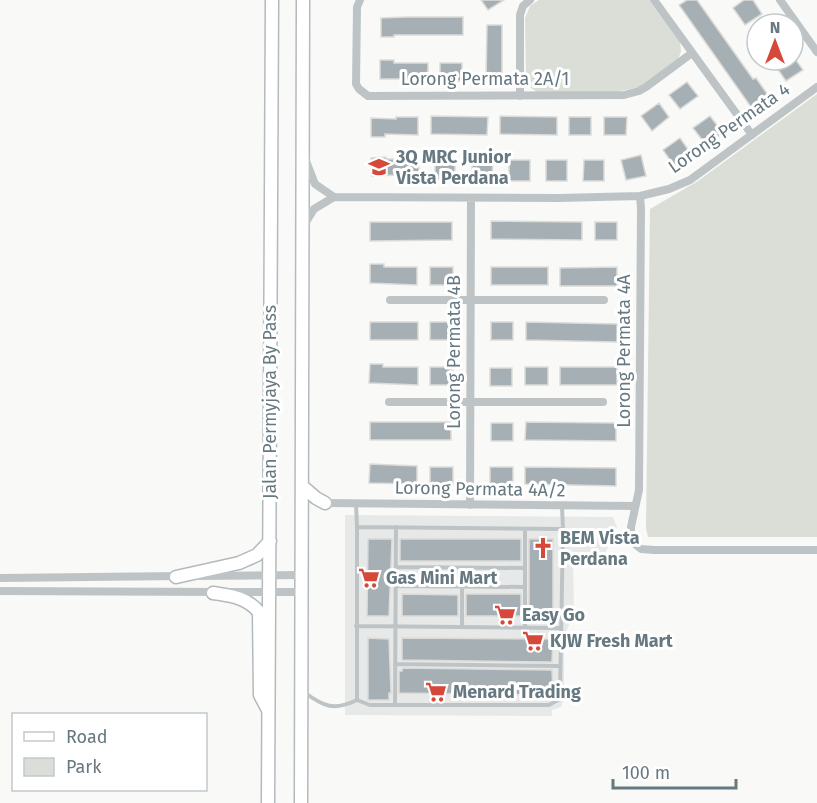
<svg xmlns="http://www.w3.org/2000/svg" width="817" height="803" font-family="'Fira Sans',sans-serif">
  <rect width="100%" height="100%" fill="#f9f9f7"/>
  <path fill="#e7e9e8" d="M345,515L613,517L617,527L604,556H573L574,614L564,636V699L561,707L552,710V716L345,715Z"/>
  <path fill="#daded6" d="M539,0H649L680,42L681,51L678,60L640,87L616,92L540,94L531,88L526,79L525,18L530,6Z
    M817,94V537H648L646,528L650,209L698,181Z"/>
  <path fill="#a6b0b4" stroke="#dbdbd9" stroke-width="1.5" d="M481,0H504L488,10Z
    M687,0H697L753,79L756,78L768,95L751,107L679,5Z
    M744,0H753L762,14L745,25L733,8Z
    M406,17H463V35H394V37H381V18Z
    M487,25H502V80H486Z
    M380,60H394V63H428V82L405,81V79H380Z
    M779,60H796L803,70L786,81L774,64Z
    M440,63H462V81H440Z
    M687,82L698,96L680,109L669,95Z
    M659,103L669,117L652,131L641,116Z
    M431,116L488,117L487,135L431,134Z
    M500,116L557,117V135L500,134Z
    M710,116L723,133L706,145L693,128Z
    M396,117H418V135L385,134V137H371V118L396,119Z
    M569,117H591V135H569Z
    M604,117H627L626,135H604Z
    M680,138L692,155L675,167L663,150Z
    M641,155L646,176L626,180L621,160Z
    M386,157V159H419V180H398V175L372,176L371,158Z
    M435,159H455V180H435Z
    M472,159H493L492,180H472Z
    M509,160H530V181H509Z
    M546,160H567V181H546Z
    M584,160H604V181H583Z
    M491,221L582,222V240L491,239Z
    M370,222H452V240L370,241Z
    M595,222H617V240H595Z
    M370,264H384V267H417V285L370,283Z
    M430,267H453V285H430Z
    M491,267H548V285H491Z
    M617,267V286H560V268Z
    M370,322H418V340H370Z
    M430,322H453V340H430Z
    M491,322H513V340H491Z
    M526,322L617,324V342L526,340Z
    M370,364H383V367H418V385L369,383Z
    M430,367H453V385H430Z
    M525,367H548V385H525Z
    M560,367H617V385H560Z
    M490,368H512V386H490Z
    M370,422H451V440H370Z
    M526,422L616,423V441L525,440Z
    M491,423H513V441H491Z
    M370,464L417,466V484L369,483Z
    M430,467H453V485H430Z
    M490,467H513V485H490Z
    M525,467L616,468V486L525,484Z
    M368,539H392L389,616H367Z
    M400,539H521V561H400Z
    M529,539H553V617L529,616Z
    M402,594L458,595V616H402Z
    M466,594H521V616H466Z
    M368,638L389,639L391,693H389V700H368Z
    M402,638L553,639L552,662L402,660Z
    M402,668L552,670L553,695L399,693V671H402Z"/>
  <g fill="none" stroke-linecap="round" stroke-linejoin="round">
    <defs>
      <path id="secondary" d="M302,486L316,498L325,503
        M176,577L239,563L257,555L270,541
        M213,593C232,596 246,597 259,612L260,695L268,710
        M268,803L272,0
        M301,803L303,0"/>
    </defs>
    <use href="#secondary" stroke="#b3babd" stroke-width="15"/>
    <path stroke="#bec4c6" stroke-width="4" d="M356,504L357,527
      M562,507L563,529L560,694L558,700L549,705H370L357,700V527L563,529
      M525,529V627
      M396,567L525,568
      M396,586L525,587
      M462,587V626
      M356,626L560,628
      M395,664L559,666
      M304,692C324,707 334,711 357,700
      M395,705L396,527"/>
    <path stroke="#bec4c6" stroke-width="8" d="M360,0L357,7L356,84L359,89L368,96L624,95L639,91L646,87L692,53
      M654,0L752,135
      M780,0L817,52
      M520,96V15L523,6L530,0
      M304,156L315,184L334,197L559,198L640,196L669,189L690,180L817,87
      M640,196L641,209L639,490L631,527V541L641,549L654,550H817
      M303,227L314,209L334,197
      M390,300H604
      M389,402H603
      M325,503L635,506
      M470,505L471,198
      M198,576L302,575
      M0,578L180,576
      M0,591L218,592
      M231,592H302"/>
    <use href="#secondary" stroke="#fff" stroke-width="12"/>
  </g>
  <defs>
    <symbol id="school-bare" viewBox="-9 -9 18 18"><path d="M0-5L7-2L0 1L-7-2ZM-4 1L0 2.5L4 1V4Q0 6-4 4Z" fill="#d6493a" stroke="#fff" stroke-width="2.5" paint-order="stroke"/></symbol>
    <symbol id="church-bare" viewBox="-9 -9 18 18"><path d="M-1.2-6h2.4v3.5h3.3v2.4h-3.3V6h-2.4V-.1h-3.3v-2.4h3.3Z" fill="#d6493a" stroke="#fff" stroke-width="2.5" paint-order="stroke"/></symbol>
    <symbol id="supermarket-bare" viewBox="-9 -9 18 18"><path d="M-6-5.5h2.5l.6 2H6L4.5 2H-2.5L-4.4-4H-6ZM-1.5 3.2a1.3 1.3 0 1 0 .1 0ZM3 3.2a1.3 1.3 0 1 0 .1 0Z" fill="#d6493a" stroke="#fff" stroke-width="2.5" paint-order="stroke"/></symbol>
  </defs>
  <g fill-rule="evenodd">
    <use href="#school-bare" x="364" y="152" width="30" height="30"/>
    <use href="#church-bare" x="528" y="533" width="30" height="30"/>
    <use href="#supermarket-bare" x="354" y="563" width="30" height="30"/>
    <use href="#supermarket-bare" x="490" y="600" width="30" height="30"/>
    <use href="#supermarket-bare" x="518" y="626" width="30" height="30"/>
    <use href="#supermarket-bare" x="421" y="677" width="30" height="30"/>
  </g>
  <g text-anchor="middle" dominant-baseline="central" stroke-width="6" stroke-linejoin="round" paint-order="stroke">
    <g font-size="18" fill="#667880" stroke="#fff">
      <text x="485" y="79">Lorong Permata 2A/1</text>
      <text transform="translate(729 128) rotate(-35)">Lorong Permata 4</text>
      <text transform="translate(624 351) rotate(-90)">Lorong Permata 4A</text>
      <text transform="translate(454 352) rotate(-90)">Lorong Permata 4B</text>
      <text transform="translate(270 402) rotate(-90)">Jalan Permyjaya By Pass</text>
      <text transform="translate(480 489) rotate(1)">Lorong Permata 4A/2</text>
    </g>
    <g font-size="18" font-weight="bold" fill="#667880" stroke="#fff" text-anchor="start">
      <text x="396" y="157">3Q MRC Junior<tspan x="396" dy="21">Vista Perdana</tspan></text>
      <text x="560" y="538">BEM Vista<tspan x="560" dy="21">Perdana</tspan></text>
      <text x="386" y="578">Gas Mini Mart</text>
      <text x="522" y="615">Easy Go</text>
      <text x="550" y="641">KJW Fresh Mart</text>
      <text x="453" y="692">Menard Trading</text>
    </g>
  </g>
  <rect x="12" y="713" width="195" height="78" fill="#ffffff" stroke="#c2c9cc" stroke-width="1.5"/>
  <rect x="24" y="732" width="30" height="9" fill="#ffffff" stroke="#c2c9cc" stroke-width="1.5"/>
  <text x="66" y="743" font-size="18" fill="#667880">Road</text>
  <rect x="24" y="758" width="30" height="18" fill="#daded6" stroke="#c2c9cc" stroke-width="1.5"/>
  <text x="66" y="773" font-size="18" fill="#667880">Park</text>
  <g transform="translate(775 42)"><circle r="28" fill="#ffffff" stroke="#c2c9cc" stroke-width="1.5"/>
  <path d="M0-4.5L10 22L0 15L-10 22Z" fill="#d6493a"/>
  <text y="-9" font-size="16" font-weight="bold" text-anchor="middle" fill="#667880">N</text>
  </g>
  <path d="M613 779v9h123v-9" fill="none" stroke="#667880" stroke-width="3"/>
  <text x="622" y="779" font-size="18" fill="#667880" stroke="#ffffff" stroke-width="4.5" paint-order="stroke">100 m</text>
</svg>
